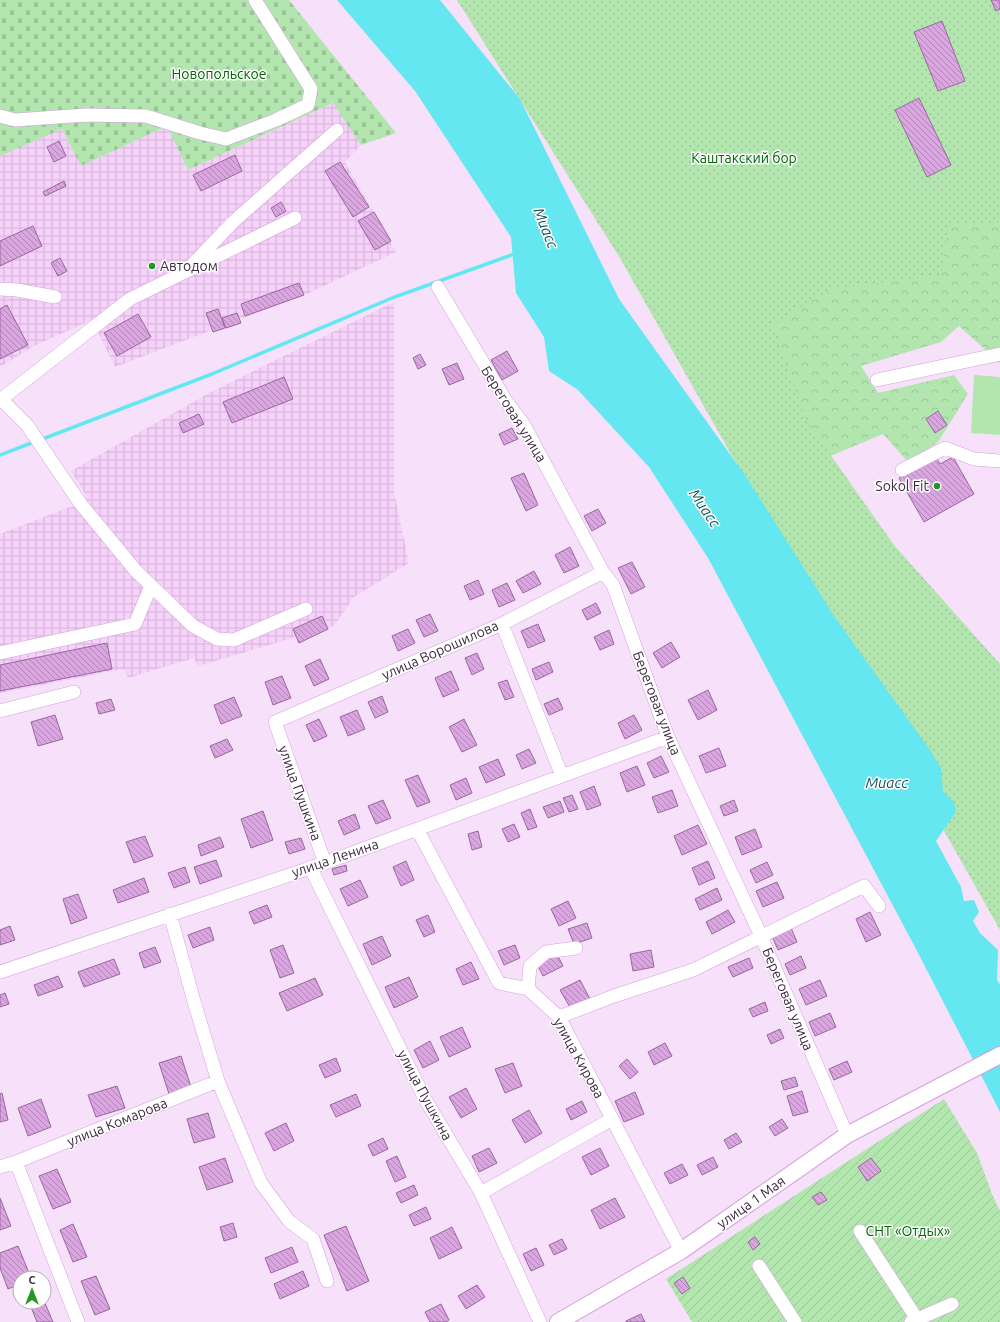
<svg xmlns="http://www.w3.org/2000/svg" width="1000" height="1322" font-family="Ubuntu,sans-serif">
  <defs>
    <pattern id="industrial-grid" width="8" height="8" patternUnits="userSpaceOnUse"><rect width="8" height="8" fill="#f6d2fb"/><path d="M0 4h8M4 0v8" fill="none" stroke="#d4b4d8"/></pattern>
    <pattern id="forest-crowns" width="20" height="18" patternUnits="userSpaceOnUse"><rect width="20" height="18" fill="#b3e6af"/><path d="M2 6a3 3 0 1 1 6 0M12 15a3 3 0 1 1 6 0" fill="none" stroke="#9bc598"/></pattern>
    <pattern id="cemetery-stones" width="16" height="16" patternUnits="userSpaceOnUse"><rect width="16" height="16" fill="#b3e6af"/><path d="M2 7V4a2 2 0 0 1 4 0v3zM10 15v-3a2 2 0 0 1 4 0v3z" fill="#9bc598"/></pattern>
    <pattern id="park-dots" width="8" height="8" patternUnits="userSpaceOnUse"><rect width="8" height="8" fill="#b3e6af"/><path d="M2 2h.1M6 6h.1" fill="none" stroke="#9bc598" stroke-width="1.8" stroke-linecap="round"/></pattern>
    <pattern id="garden-furrows" width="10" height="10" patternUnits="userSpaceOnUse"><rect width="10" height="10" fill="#b3e6af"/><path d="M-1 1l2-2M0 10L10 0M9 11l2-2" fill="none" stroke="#9bc598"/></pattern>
    <pattern id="building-back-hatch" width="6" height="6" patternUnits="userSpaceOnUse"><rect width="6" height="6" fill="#dba5e1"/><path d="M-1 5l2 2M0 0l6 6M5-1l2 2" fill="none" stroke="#b386b8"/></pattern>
  </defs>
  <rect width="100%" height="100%" fill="#f7e1fa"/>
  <path fill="url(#industrial-grid)" d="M334,103L361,145L345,162L396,252L309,293L115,367L92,320L34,346L0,367V156L62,129L81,166L167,126L188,170Z
    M394,302V492L409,563L354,597L334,626L198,666L194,658L128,678L124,669L0,693V534L80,503L87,497L71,471L209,393Z"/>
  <path fill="#b3e6af" d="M974,375L1000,377V435L971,433Z"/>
  <path fill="url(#forest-crowns)" d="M457,0H1000V363L959,326L941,342L861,366L878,393L954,375L968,394L938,442L908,462L883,434L809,465Z"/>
  <path fill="url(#cemetery-stones)" d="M0,0H289L396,133L361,145L333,103L188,170L167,126L81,166L62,129L0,156Z"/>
  <path fill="url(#park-dots)" d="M457,0H1000V222L949,224L941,275L831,289L772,325L806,420L894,545L1000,664V930L620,258Z"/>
  <path fill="url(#garden-furrows)" d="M944,1099L977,1153L992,1194L1000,1211V1322H692L666,1279Z"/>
  <path fill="#65e7f1" d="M337,0H440L520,99L619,299L747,478L836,619L930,750L941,768L943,791L954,802L956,812L936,841L961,887L964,901L974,900L979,912L973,921L980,933L998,950L997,980L1000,984V1112L916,949L708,558L649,467L578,390L549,371L544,337L516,293L511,237L415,91Z"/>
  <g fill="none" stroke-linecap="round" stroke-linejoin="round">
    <path stroke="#65e7f1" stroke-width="3.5" d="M40,440L212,374L392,298L517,253
      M0,455L34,442"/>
  </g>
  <path fill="url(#building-back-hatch)" stroke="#99679f" d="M991,0H1000V9L996,11Z
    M942,21L965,81L938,91L914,32Z
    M919,98L951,165L927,177L895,110Z
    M59,141L66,156L54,162L47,147Z
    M235,155L242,171L201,191L193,175Z
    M340,162L369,207L353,217L325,171Z
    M64,181L66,186L45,196L43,192Z
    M281,202L286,211L276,217L271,208Z
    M374,212L391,241L375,250L358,221Z
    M33,226L42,246L0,266V241Z
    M60,258L67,271L58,276L51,263Z
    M299,283L304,295L245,316L241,304Z
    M7,305L28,345L0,359V309Z
    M218,309L225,328L213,332L206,313Z
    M237,313L241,323L226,328L222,318Z
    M138,314L151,337L117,356L104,333Z
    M507,351L518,371L502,380L491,360Z
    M420,354L426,365L418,369L413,358Z
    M457,363L464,379L449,385L442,369Z
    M284,377L293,399L232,423L223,402Z
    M938,411L947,425L935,433L926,419Z
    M199,414L204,424L183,433L179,423Z
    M512,428L518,439L504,445L499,434Z
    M936,457L940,464L953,457L974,494L924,522L899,478Z
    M524,473L538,505L526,511L511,478Z
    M598,509L606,523L592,531L584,516Z
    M570,547L579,566L564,573L555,555Z
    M632,562L645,587L631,594L618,568Z
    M534,571L541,584L523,593L516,581Z
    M478,580L484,594L470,600L464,586Z
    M507,583L515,600L499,607L492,590Z
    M596,603L601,613L587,620L582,610Z
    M430,614L438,631L424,637L416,620Z
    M322,616L328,629L299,643L293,629Z
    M538,624L545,641L528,648L521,631Z
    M408,629L415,643L398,651L392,636Z
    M609,630L614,644L600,650L594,637Z
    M671,642L680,657L662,668L653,653Z
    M107,643L112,669L0,691V665Z
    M477,653L484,669L472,675L465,658Z
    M320,659L329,679L314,686L305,666Z
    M549,662L553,672L536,680L532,669Z
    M451,671L459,690L443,697L435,678Z
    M282,676L291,698L273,705L265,682Z
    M507,680L514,697L505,700L498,683Z
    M708,690L717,710L698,720L688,700Z
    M382,696L388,712L375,718L368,702Z
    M234,697L242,716L221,724L214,705Z
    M558,698L563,709L549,715L544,704Z
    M111,699L115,710L99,714L96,703Z
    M357,710L365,729L348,736L340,717Z
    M55,715L63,739L38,746L31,722Z
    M634,715L642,730L625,739L618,723Z
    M319,719L327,736L314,742L306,725Z
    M464,719L477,745L462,752L449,727Z
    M227,739L233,750L215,758L210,746Z
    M719,748L726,766L706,773L699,756Z
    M529,749L536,763L522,769L516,755Z
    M661,756L669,772L654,778L647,763Z
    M498,759L505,775L486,783L479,767Z
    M637,766L645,785L627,792L620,773Z
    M418,775L430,802L417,807L405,780Z
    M466,778L472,793L456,800L450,785Z
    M594,786L601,805L587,810L580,792Z
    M672,790L678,806L658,813L652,797Z
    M572,795L578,809L569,812L563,798Z
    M383,800L391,818L376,824L368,806Z
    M734,800L738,811L724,816L720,806Z
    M560,801L564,812L548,818L543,807Z
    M530,809L537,827L528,830L521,813Z
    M263,811L273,840L251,848L241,819Z
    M355,814L360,828L344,835L338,821Z
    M514,824L520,837L508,842L502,829Z
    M698,825L707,844L682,855L674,836Z
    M755,829L762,847L742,855L735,837Z
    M478,831L482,847L472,850L468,834Z
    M145,836L153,856L134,863L126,842Z
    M220,837L224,847L201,856L198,845Z
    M301,838L305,849L289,854L285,842Z
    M216,860L222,876L200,884L194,867Z
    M406,861L414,880L401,886L393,867Z
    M708,861L715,878L699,885L692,868Z
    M767,862L773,875L756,883L750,870Z
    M346,865L347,871L334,875L332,869Z
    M185,867L190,882L174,888L168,873Z
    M144,878L149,892L118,903L113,890Z
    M360,880L368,897L348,906L340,889Z
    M777,882L784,898L763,907L756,891Z
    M717,888L722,900L700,910L695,899Z
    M78,894L87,918L71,924L63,899Z
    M568,901L576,918L559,926L551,909Z
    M267,905L272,917L254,924L249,912Z
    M728,910L735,922L712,934L706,922Z
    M870,912L881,935L866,942L856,919Z
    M428,915L435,932L424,937L416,920Z
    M587,923L592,938L574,944L568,929Z
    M10,926L15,940L0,945V930Z
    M210,927L214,940L193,948L188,935Z
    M791,928L797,942L778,950L772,936Z
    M382,936L391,956L372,965L363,944Z
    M283,945L294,973L280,978L270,950Z
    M515,945L520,958L504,965L498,951Z
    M155,947L161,962L144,968L139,953Z
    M651,950L654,967L633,971L630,954Z
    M556,952L563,966L543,976L536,962Z
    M801,956L806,968L790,975L785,964Z
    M749,958L753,968L733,977L728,967Z
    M114,959L120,974L84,987L78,972Z
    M471,962L479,979L463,985L456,969Z
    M58,976L63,987L38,996L34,985Z
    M409,977L418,997L394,1008L385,987Z
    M315,978L323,995L287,1011L279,993Z
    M580,980L590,999L571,1009L560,990Z
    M820,980L827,996L806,1005L799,989Z
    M5,993L9,1004L0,1007V995Z
    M765,1002L768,1011L753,1017L749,1009Z
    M830,1013L836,1027L815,1036L809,1022Z
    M462,1027L471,1047L449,1057L440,1037Z
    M780,1029L784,1038L771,1044L767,1035Z
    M430,1041L439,1060L423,1068L414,1050Z
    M665,1043L672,1056L654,1065L648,1052Z
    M181,1056L191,1087L169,1094L159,1063Z
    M336,1058L341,1071L325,1078L319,1065Z
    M627,1059L638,1072L630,1079L619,1066Z
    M847,1061L852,1072L834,1080L829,1069Z
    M513,1063L522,1086L505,1093L495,1069Z
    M795,1077L798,1086L784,1090L781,1081Z
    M117,1086L125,1108L96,1117L88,1095Z
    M466,1088L477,1109L461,1118L449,1097Z
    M802,1091L808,1112L793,1116L787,1096Z
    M635,1092L644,1114L624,1122L615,1101Z
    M2,1093L8,1120L0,1122V1094Z
    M356,1094L361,1106L336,1117L330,1105Z
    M41,1099L51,1127L28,1136L18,1108Z
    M582,1101L587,1112L571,1120L566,1109Z
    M529,1110L542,1133L525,1143L512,1120Z
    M208,1113L215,1137L194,1143L187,1119Z
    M782,1119L788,1128L775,1136L769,1127Z
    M286,1123L294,1141L274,1151L265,1133Z
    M736,1133L742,1142L729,1149L724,1140Z
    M383,1138L388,1149L373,1156L368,1145Z
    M489,1148L497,1163L479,1172L472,1156Z
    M600,1148L609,1166L591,1175L582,1157Z
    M397,1156L406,1177L395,1182L386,1161Z
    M713,1157L718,1167L702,1175L697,1165Z
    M225,1158L233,1182L207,1190L199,1167Z
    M871,1158L881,1171L867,1181L858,1167Z
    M682,1164L688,1175L670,1184L664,1173Z
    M57,1169L71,1202L53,1209L39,1176Z
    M414,1185L418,1195L401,1203L396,1193Z
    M821,1192L827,1200L818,1205L812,1197Z
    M0,1198L11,1226L0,1230Z
    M615,1198L625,1217L600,1229L591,1210Z
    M426,1207L431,1219L414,1226L409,1215Z
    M233,1223L237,1237L224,1241L220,1227Z
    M73,1224L87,1257L73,1262L60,1230Z
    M346,1226L369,1281L347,1291L324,1235Z
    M452,1227L462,1248L439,1259L430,1238Z
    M755,1237L760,1244L753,1250L748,1242Z
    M562,1239L567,1249L554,1255L549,1245Z
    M18,1246L31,1278H20V1284L8,1289L0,1268V1253Z
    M292,1247L298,1262L271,1273L265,1258Z
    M536,1248L544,1265L531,1271L523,1254Z
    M303,1271L309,1286L280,1299L274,1284Z
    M96,1276L110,1309L95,1315L81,1281Z
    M683,1277L690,1288L682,1294L674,1283Z
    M477,1285L485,1297L466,1309L458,1296Z
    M44,1301L53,1322H37L29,1302Z
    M441,1304L449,1320L446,1322H430L425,1312Z
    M641,1314L645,1322H626V1321Z"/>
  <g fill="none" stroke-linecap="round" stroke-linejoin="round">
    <defs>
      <path id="minor" d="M0,116L15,120L86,115L146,116L200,133L226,139L276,120L308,105L311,89L255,0
        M193,264L233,222L337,130
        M438,287L506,401L524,425L603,572L613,585L668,737L761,936L847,1135
        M0,289L17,290L55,297
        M877,380L1000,354
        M0,400L130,299L295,218
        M2,400L27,425L80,503L136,571L193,626L217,639L234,640L306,609
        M902,470L945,448L974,459L1000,461
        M502,624L562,776
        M0,653L135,624L151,586
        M0,711L74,692
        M417,829L499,983L528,989L559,1017L681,1251
        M325,863L275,722L502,624L603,572
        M310,867L425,1099L481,1193L540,1322
        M170,914L195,1005L218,1081L261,1183L289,1221L313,1239L327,1281
        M0,972L325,863L668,737
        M528,989L530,966L546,952L576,948
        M559,1017L614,996L693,970L864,886L879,906
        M16,1162L78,1322
        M0,1167L16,1162L218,1081
        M481,1193L612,1119
        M860,1231L917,1319
        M759,1266L795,1322
        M911,1322L952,1304"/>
      <path id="major" d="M558,1322L681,1251L847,1135L1000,1055"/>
    </defs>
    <use href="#minor" stroke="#d5a0dc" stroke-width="14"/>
    <use href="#major" stroke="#d5a0dc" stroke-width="18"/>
    <use href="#minor" stroke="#fff" stroke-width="13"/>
    <use href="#major" stroke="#fff" stroke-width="16"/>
  </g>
  <g fill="#239623" stroke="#fff" stroke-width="1.5">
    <circle cx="152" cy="266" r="4"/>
    <circle cx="937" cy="486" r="4"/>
  </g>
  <g text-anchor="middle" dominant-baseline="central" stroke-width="3" stroke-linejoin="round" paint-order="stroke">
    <g font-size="14" fill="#036307" stroke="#fff">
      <text x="219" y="74">Новопольское</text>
      <text x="744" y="158">Каштакский бор</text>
      <text x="908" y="1231">СНТ «Отдых»</text>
    </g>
    <g font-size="14" fill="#3e2840" stroke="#fff" text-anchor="start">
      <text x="160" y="266">Автодом</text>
      <text x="929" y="486" text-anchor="end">Sokol Fit</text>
    </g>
    <g font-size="14" fill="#3e2840" stroke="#fff">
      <text transform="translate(514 414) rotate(58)">Береговая улица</text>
      <text transform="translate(440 650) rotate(-24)">улица Ворошилова</text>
      <text transform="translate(657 703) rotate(69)">Береговая улица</text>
      <text transform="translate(300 793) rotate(70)">улица Пушкина</text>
      <text transform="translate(335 858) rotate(-19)">улица Ленина</text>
      <text transform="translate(788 999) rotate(67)">Береговая улица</text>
      <text transform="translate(579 1058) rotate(61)">улица Кирова</text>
      <text transform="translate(425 1095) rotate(62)">улица Пушкина</text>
      <text transform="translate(117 1122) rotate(-22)">улица Комарова</text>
      <text transform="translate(751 1202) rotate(-35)">улица 1 Мая</text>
    </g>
    <g font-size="15" font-style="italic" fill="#175055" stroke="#fff">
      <text transform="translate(546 228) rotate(68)">Миасс</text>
      <text transform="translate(705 508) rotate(56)">Миасс</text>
      <text x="887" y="782">Миасс</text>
    </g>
  </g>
  <g transform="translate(32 1290)"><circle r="19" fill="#ffffff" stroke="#b2a9b3"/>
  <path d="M0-3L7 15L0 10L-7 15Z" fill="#239623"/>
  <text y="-6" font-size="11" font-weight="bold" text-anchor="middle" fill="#3e2840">С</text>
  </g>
</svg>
